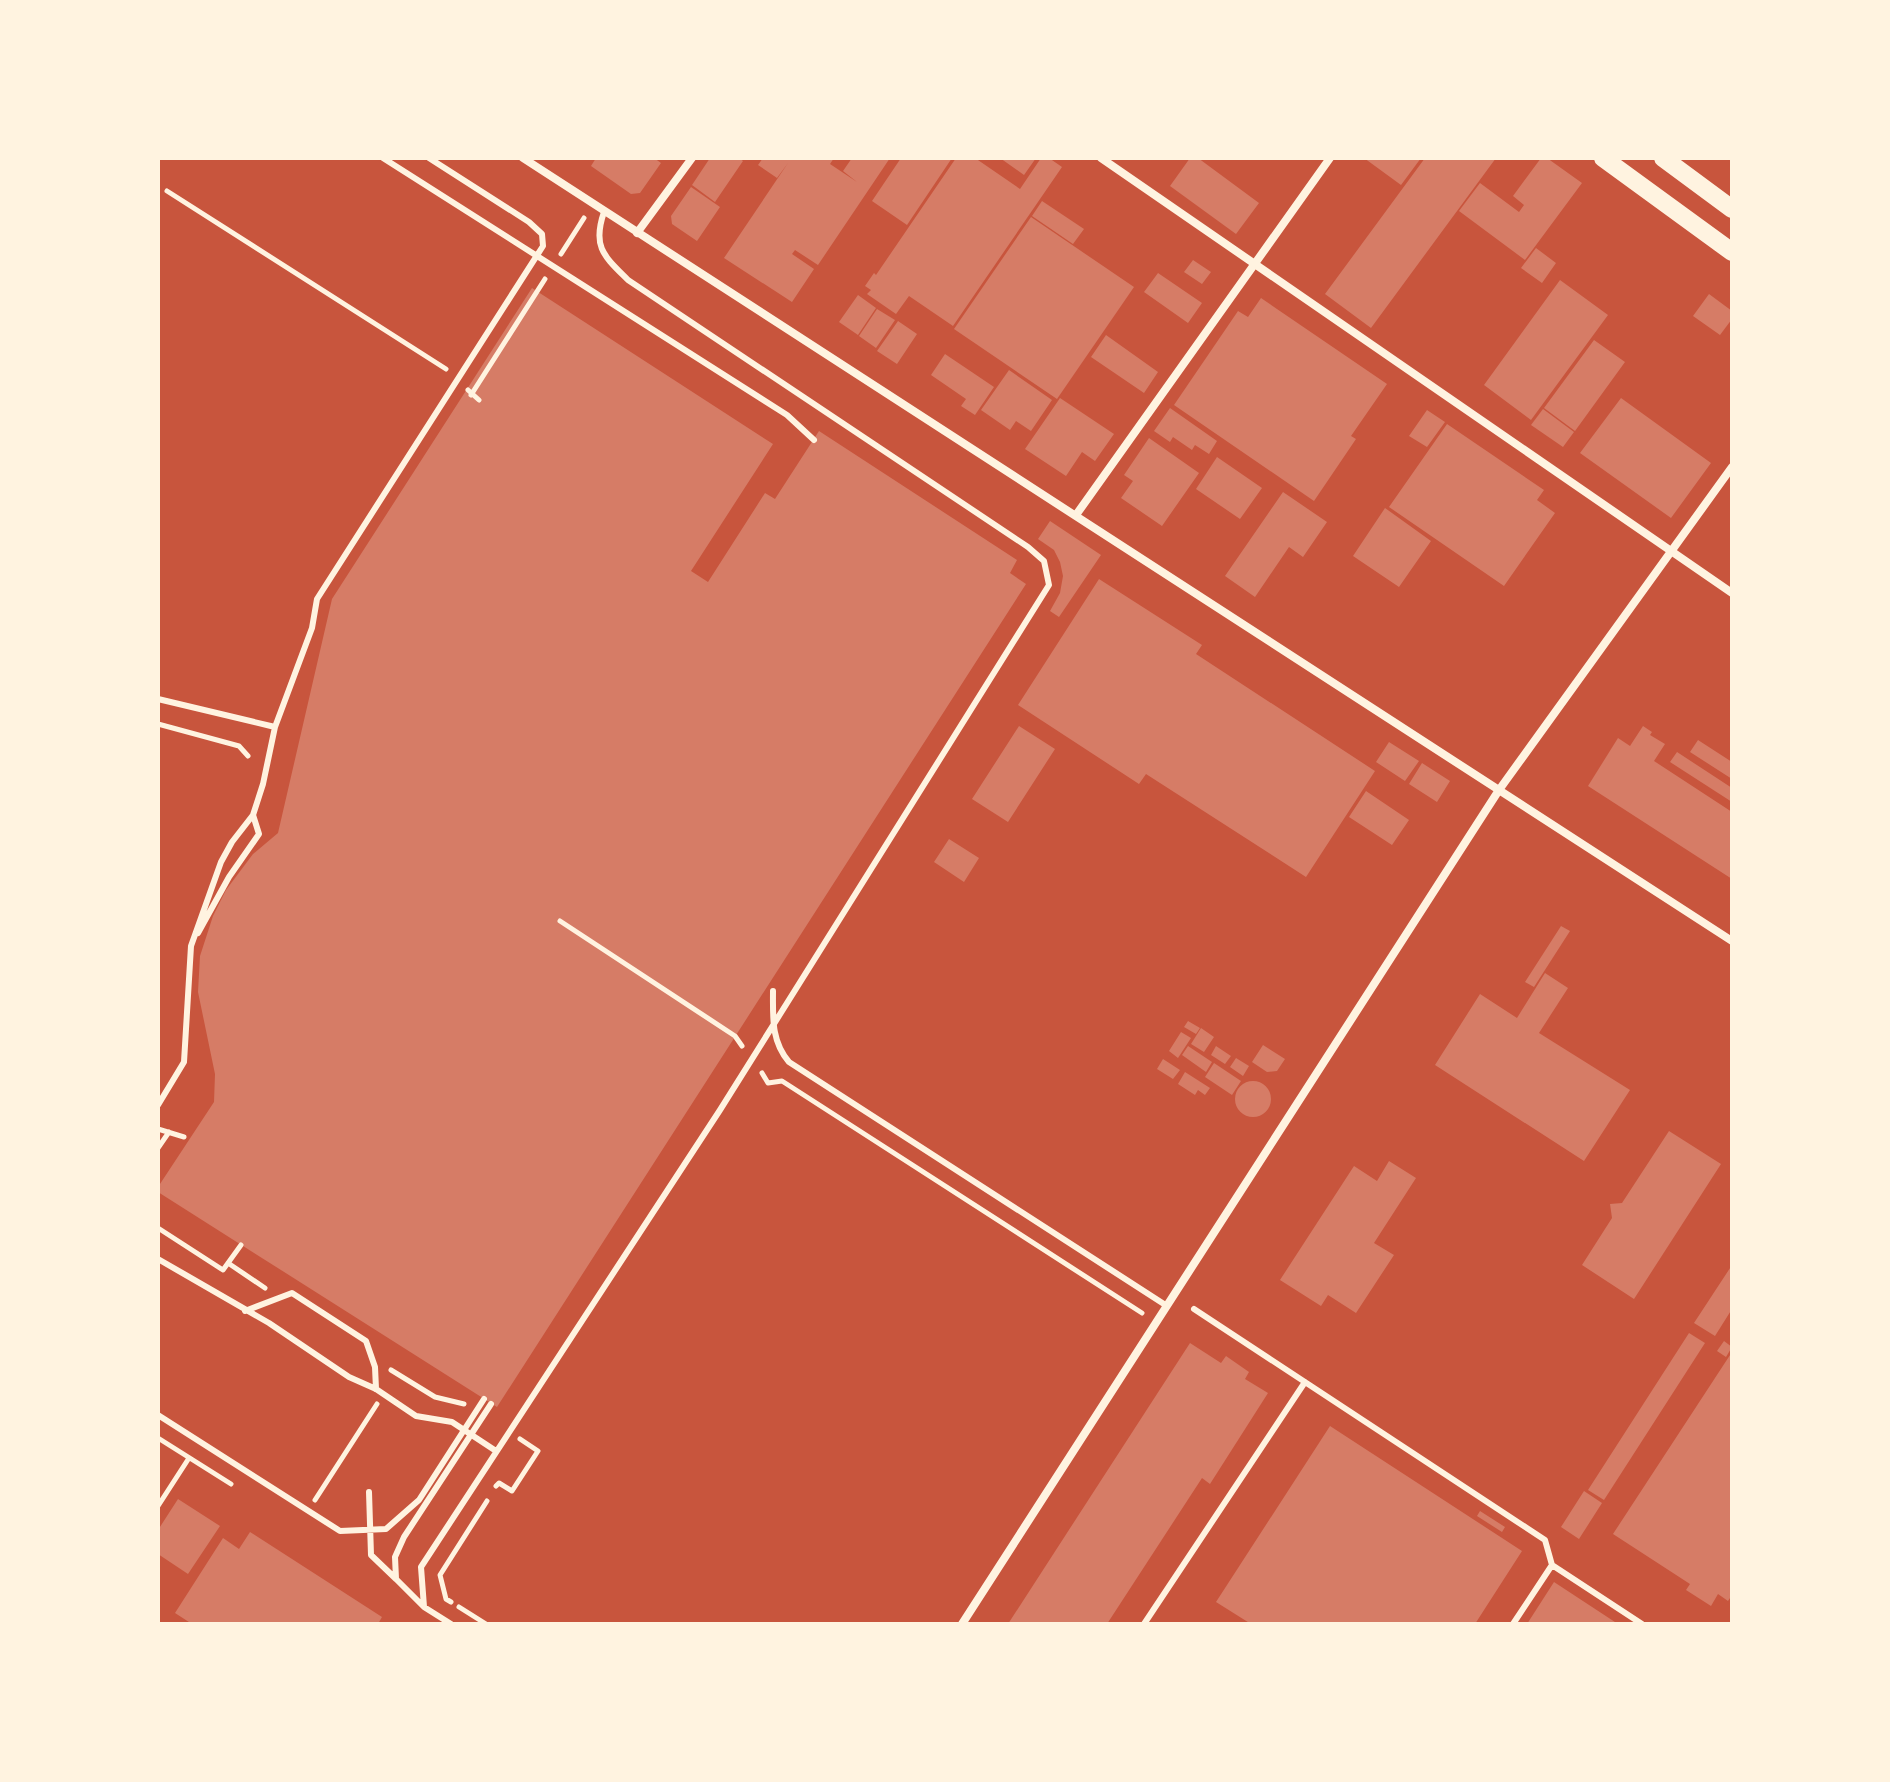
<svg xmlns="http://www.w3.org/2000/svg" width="1890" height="1782" font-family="'Varela Round',sans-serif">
  <rect width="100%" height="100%" fill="#c8553d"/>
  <path fill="#d67c66" d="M596,158H654L661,163L640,193L631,194L591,166Z
    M710,158H739L743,161L715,202L692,185Z
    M763,158H834L830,164L857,182L843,171L852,158H890L818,265L795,250L792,254L814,269L792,302L724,258L788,163L777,178L758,165Z
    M901,158H952L907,225L872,201Z
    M956,158H975L1020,189L1041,158H1049L1062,167L953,326L909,296L896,314L867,294L871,290L865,286L874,273L876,275Z
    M1000,158H1036L1024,175Z
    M1190,158H1198L1259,203L1236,234L1170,186Z
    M1364,158H1421L1401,185Z
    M1425,158H1496L1371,328L1325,294Z
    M1541,158H1547L1582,183L1525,260L1459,211L1480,183L1519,212L1524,205L1513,196Z
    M691,187L720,207L697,241L672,224L671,216Z
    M1042,201L1084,229L1073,244L1032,216Z
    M1031,217L1134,287L1057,399L954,329Z
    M1536,248L1556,263L1542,283L1521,268Z
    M1193,260L1211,272L1202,284L1184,272Z
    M1158,273L1202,303L1188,323L1144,292Z
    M1560,280L1608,315L1531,420L1484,385Z
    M532,288L773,444L691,571L708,582L765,493L775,499L819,431L1017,560L1010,573L1026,584L497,1407L158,1192V1187L214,1102L215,1074L198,992L200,956L213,916L226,890L253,854L278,833L332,599Z
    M1709,294L1732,311V319L1720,335L1693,316Z
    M858,295L876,308L858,335L839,322Z
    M1261,298L1387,384L1351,436L1356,439L1314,501L1174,405L1238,311L1248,317Z
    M877,309L895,320L876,348L859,336Z
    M898,321L917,334L897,364L877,351Z
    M1106,335L1158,372L1144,393L1091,357Z
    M1594,340L1625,362L1575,431L1544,408Z
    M945,354L994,387L975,415L961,406L966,399L931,375Z
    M1009,370L1052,400L1031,431L1016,421L1010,430L981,410Z
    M1060,398L1114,434L1095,461L1082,452L1066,476L1025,449Z
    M1621,398L1711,463L1671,518L1580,453Z
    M1170,408L1217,441L1209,454L1195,445L1192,450L1173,437L1170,442L1154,431Z
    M1543,409L1574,432L1563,447L1531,425Z
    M1427,410L1445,422L1427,447L1409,436Z
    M1447,424L1544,490L1537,500L1555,513L1504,586L1389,507Z
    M1149,438L1199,473L1162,526L1121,498L1133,481L1124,475Z
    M1217,457L1262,488L1240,519L1196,489Z
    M1283,492L1327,522L1303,557L1289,547L1255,597L1225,576Z
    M1385,508L1431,541L1399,587L1353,556Z
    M1050,521L1101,555L1059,617L1050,611L1060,593L1063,576L1060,562L1054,550L1038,539Z
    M1099,579L1202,645L1196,654L1375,771L1306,877L1146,774L1139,784L1018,705Z
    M1019,726L1055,749L1008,822L972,799Z
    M1643,726L1652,732L1650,735L1665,744L1654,761L1732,812V879L1588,786L1618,738L1630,746Z
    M1698,740L1732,762V779L1690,752Z
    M1389,742L1419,761L1405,781L1376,762Z
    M1677,752L1732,788V802L1670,762Z
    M1422,763L1450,781L1437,802L1409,784Z
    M1366,791L1409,820L1392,845L1349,817Z
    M949,839L979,858L964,882L934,862Z
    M1561,926L1570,931L1534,987L1525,982Z
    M1545,973L1568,988L1539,1033L1630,1090L1584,1161L1435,1065L1480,994L1517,1018Z
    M1188,1021L1200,1028L1196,1034L1184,1027Z
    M1201,1028L1214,1037L1204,1052L1191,1044Z
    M1181,1032L1191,1038L1178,1058L1169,1051Z
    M1263,1045L1285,1059L1277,1071L1267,1072L1252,1062Z
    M1188,1046L1212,1062L1206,1072L1182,1055Z
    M1216,1046L1231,1056L1225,1064L1211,1055Z
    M1236,1058L1249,1066L1243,1076L1230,1067Z
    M1163,1059L1180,1070L1173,1079L1157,1069Z
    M1214,1063L1241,1081L1232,1095L1205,1077Z
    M1185,1072L1210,1088L1205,1095L1198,1090L1195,1095L1178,1084Z
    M1235 1099a18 18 0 1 1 36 0a18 18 0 1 1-36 0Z
    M1669,1131L1721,1164L1634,1299L1582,1265L1612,1218L1610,1204L1622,1203Z
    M1389,1161L1416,1178L1374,1243L1394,1255L1356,1313L1328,1295L1321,1306L1280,1280L1354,1166L1377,1181Z
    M1732,1265V1309L1715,1336L1694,1323Z
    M1689,1333L1705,1343L1604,1500L1588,1490Z
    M1724,1341L1732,1347L1726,1357L1717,1351Z
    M1190,1343L1221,1363L1226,1356L1249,1372L1245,1379L1268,1393L1210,1484L1202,1478L1107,1624H1008Z
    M1732,1352V1595L1728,1601L1718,1594L1711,1606L1686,1590L1690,1584L1613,1534Z
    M1330,1426L1522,1551L1475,1624H1251L1216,1602Z
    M1584,1491L1602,1503L1579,1539L1561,1527Z
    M178,1499L220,1526L188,1574L158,1554V1530Z
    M1480,1511L1505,1527L1502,1532L1477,1516Z
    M250,1532L382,1617L378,1624H192L175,1613L223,1538L239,1549Z
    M1554,1582L1618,1624H1527Z"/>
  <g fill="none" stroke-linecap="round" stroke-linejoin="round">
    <path stroke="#fff3e0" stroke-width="5" d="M167,191L446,369
      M561,254L584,218
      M468,390L479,400
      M471,395L545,279
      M158,724L239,746L248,756
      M560,921L735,1036L742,1046
      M762,1073L768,1083L782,1081L1142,1313
      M158,1129L184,1137
      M158,1148L169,1132
      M158,1228L223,1270L241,1245
      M228,1263L265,1288
      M391,1370L435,1397L464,1404
      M158,1438L231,1484
      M496,1486L499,1483L512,1491L538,1451L520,1439
      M315,1500L377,1404
      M158,1506L189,1458
      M451,1602L446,1599L440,1575L487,1501
      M459,1607L486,1624"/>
    <path stroke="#fff3e0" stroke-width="6" d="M383,158L787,415L814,440
      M158,699L275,727
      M198,933L229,877L259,834L253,815
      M773,991C773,1017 771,1041 789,1062L1167,1306
      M158,1105L184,1062L191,946L221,862L232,842L253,815L263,784L275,727L312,628L317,599L543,246L542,234L529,222L429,158
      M158,1259L269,1323L349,1377L376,1389L416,1416L452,1422L496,1451
      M1194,1309L1545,1540L1552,1565L1513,1624
      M245,1311L292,1293L366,1341L375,1367L376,1389
      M158,1415L340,1531L386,1529L419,1500L484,1399
      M369,1492L371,1555L396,1579
      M1552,1565L1642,1624
      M424,1607L396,1579L395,1557L404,1537L491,1404
      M451,1624L424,1607L421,1567L720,1110L1049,585L1044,561L1028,547L628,280C604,256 592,247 604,212
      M1144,1624L1305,1382"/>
    <path stroke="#fff3e0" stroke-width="8" d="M523,158L1732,941
      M1101,158L1732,593
      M637,233L692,158
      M1076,515L1330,158
      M962,1624L1499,790L1732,467"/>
    <path stroke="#fff3e0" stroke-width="18" d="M1603,158L1732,252
      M1663,158L1732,209"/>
  </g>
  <rect width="1890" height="1782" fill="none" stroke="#fff3e0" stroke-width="320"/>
</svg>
